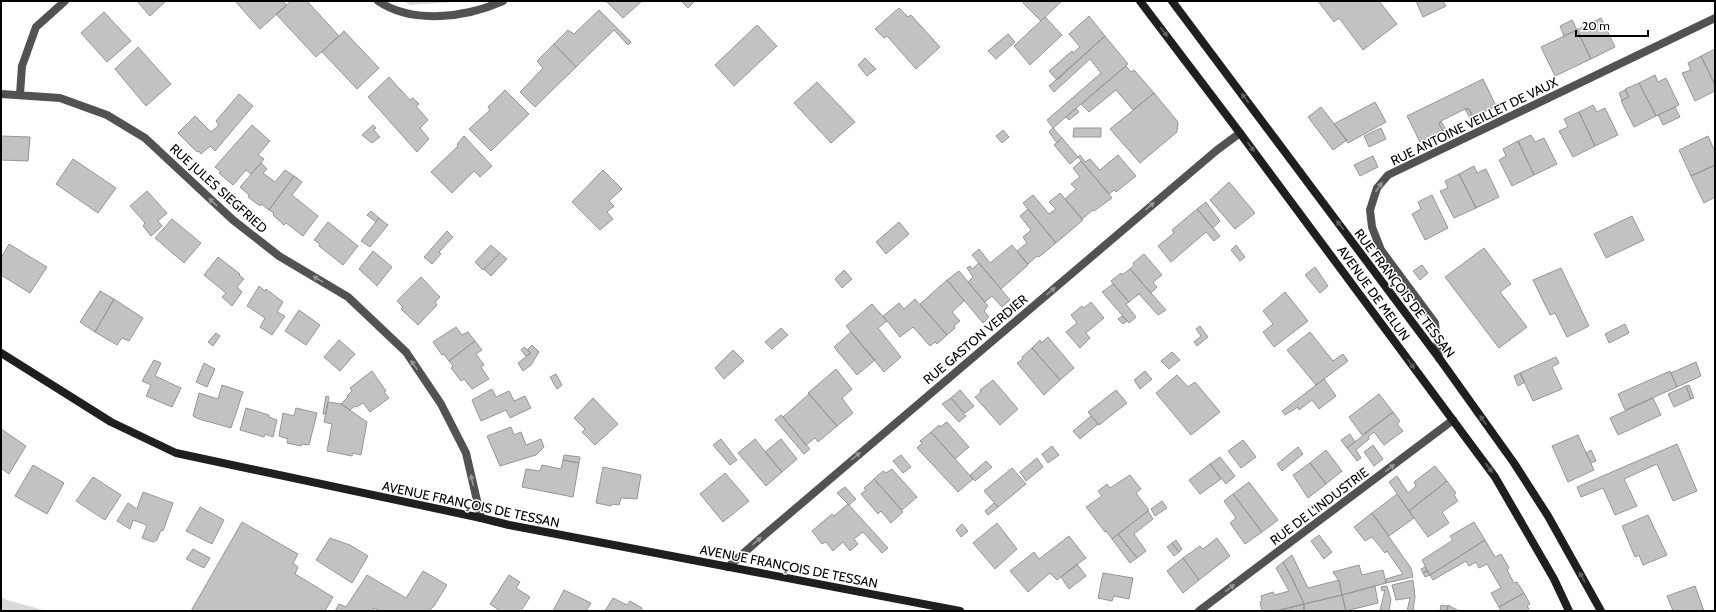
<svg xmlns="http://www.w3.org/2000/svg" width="1716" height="612" font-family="Cabin,sans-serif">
  <rect width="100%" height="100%" fill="#fff"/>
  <path fill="#d9d9d9" d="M404,1H470L410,5Z
    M1,597L7,600L47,611H1Z"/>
  <path fill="#c2c2c2" stroke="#969696" d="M137,1H166L150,16Z
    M235,1H283L287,5L260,29Z
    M291,1H307L339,36L316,57L276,14Z
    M606,1H642L623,18Z
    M681,1H695L688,8Z
    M1025,1H1062L1041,21L1023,3Z
    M1318,1H1379L1397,24L1363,50L1339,18L1334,22Z
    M1416,1H1443L1446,6L1423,17Z
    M899,8L908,17L911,15L940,47L916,69L887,36L884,38L875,29Z
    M599,10L631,42L628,45L614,30L576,67L554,44L568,30L574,34Z
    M104,12L131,41L107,62L81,33Z
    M1089,16L1105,36L1057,80L1049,71L1072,51L1073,53L1080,47L1069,34Z
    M1045,17L1062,35L1030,65L1014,46Z
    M1601,18L1615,47L1591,59L1577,30Z
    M1572,20L1577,30L1564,36L1560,26Z
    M757,25L777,46L734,86L715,65Z
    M1577,30L1591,59L1555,76L1541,47Z
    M344,31L379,68L357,89L322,52Z
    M1008,34L1015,42L996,59L988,51Z
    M1105,36L1128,64L1053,128L1047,120L1101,73L1090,59L1054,92L1049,86Z
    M554,44L576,67L535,107L520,92L543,68L537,61Z
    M138,47L171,84L146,106L115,69Z
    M1715,49V85L1701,56Z
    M1701,56L1715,85V91L1695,101L1682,73L1691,70L1688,63Z
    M865,58L876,69L867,76L858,65Z
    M1126,66L1131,72L1134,70L1154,93L1133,110L1116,90L1089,112L1081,104Z
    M1655,75L1658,82L1666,78L1679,105L1656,116L1639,83Z
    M389,77L410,100L413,98L419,104L416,106L428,120L420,128L429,139L417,152L368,97Z
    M1483,79L1496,106L1473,117L1469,109H1465L1441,121L1439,124L1443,131L1420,142L1407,116Z
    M817,82L855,122L831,143L794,103Z
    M1639,83L1656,116L1634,127L1621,101L1629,97L1625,89Z
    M505,90L529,114L491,151L469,129L490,110L488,107Z
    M1625,90L1629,97L1622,100L1619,93Z
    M1154,93L1178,122L1177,132L1140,163L1110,129Z
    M239,94L253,106L215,151L210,146L201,154L199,151L197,152L178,133L195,116L211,132L219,125L216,121Z
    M1375,102L1386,122L1348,143L1334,124Z
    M1593,105L1597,112L1605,108L1618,135L1595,146L1579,112Z
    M1321,107L1347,140L1333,150L1308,117Z
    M1675,107L1680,117L1663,125L1658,115Z
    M1076,108L1079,112L1069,120L1066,117Z
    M1465,109H1469L1473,117L1470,118Z
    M1579,112L1595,146L1573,157L1559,131L1568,127L1564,119Z
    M1441,121L1446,130L1443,131L1439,124Z
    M252,125L270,141L258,155L264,159L261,163L251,174L246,170L233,185L219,173L221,172L215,167Z
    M373,125L376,128L374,130L380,137L372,143L362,135Z
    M1053,128L1062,138L1057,143L1049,132Z
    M1074,128H1101V137H1073Z
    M1381,128L1386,139L1369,147L1364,136Z
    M1003,130L1009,137L1002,143L996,136Z
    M1531,135L1535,142L1544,138L1557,164L1534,175L1518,141Z
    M1,136L30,137L28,161L1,160Z
    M464,136L492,166L480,177L474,171L452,193L431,172L458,146L457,144Z
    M1708,136L1715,152V165L1691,176L1679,150Z
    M1062,138L1078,157L1070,164L1054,145Z
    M1518,141L1534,175L1512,186L1499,160L1506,156L1503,149Z
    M1080,155L1085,162L1090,159L1100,170L1118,155L1136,176L1116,192L1114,190L1109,194L1078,157Z
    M1373,156L1378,167L1360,176L1354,165Z
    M73,159L116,188L98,213L56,184Z
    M1081,161L1112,198L1094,211L1093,210L1082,219L1065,199L1076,189L1071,184L1080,177L1073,168Z
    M261,163L267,169L263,173L275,182L285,170L294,176L269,210L261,204L260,206L248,197L249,195L240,187Z
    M1715,165V197L1704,203L1691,176Z
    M1474,166L1477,173L1486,169L1499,197L1476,208L1459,174Z
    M603,170L622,189L609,201L614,206L607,212L613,219L600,230L572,202Z
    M1459,174L1476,208L1454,218L1440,191L1448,188L1445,181Z
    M294,176L302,182L292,195L318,216L303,236L286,223L284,225L273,215L274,213L269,210Z
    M1229,182L1255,213L1235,229L1210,200Z
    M147,191L167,213L158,221L162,226L151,236L143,226L145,223L130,206Z
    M1060,193L1083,220L1056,243L1023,203L1033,195L1049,214L1056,209L1049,202Z
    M1432,195L1448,228L1425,240L1412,214L1421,209L1418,202Z
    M1206,202L1220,221L1213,228L1197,209Z
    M1028,209L1056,243L1039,257L1037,256L1028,264L1017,251L1027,243L1023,237L1031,230L1020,216Z
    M1197,209L1220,236L1214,241L1206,232L1171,262L1158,246L1174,233L1172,230Z
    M371,211L379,218L376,222L367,215Z
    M1632,216L1644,240L1606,258L1594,234Z
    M379,218L388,225L370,247L361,241Z
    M172,219L201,243L184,263L155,238Z
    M328,222L358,246L343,265L319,246L320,244L314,240Z
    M899,222L909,234L886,254L876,242Z
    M447,231L453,237L439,252L441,254L432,264L424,257Z
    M9,244L47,267L30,293L1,275V258Z
    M491,245L500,253L483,270L475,262Z
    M1012,245L1028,265L1001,289L972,255L979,249L990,263Z
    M1236,245L1245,257L1240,261L1231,250Z
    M1484,248L1511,284L1500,292L1527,327L1499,348L1445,277Z
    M373,251L392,267L377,286L359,269Z
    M500,253L507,259L491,276L484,269Z
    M1144,254L1162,275L1153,282L1157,287L1151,293L1130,269L1134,265L1133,263Z
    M218,257L240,274L239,275L244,279L237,287L242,292L232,306L222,297L226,293L204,275Z
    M979,263L1010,300L1002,307L992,296L985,302L968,282L973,277L967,268L970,266L972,269Z
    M1422,265L1428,273L1420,280L1413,271Z
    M1315,267L1328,286L1320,293L1305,275Z
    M1561,268L1589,326L1567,337L1555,313L1550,315L1533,280Z
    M1130,269L1166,310L1158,315L1139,294L1129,302L1111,281L1121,273L1122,275Z
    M844,270L852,279L842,288L835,279Z
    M959,271L988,306L984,311L989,317L983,323L947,280Z
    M421,277L440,297L435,302L437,305L418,325L401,309L403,307L397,301Z
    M947,280L964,301L952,312L960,321L954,326L955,328L947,335L920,304Z
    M1113,284L1129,302L1126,304L1136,317L1129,323L1102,292Z
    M259,286L265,291L266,289L283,302L277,312L285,316L272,335L260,327L265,318L247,306Z
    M100,291L114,299L95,332L80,322Z
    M1285,292L1308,321L1274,347L1263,332L1273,324L1263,311Z
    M114,299L143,318L129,341L122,338L117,345L95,332Z
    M915,299L947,335L937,344L935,342L930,346L913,327L900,337L883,316L899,303L904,309Z
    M1091,302L1104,318L1086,333L1090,338L1080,348L1066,332L1077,323L1071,315L1082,306L1084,308Z
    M872,304L887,321L878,328L901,357L884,372L846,326Z
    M299,310L320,325L306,345L285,331Z
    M1122,316L1127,321L1123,324L1118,319Z
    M1625,324L1629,333L1609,343L1605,334Z
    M1200,326L1208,337L1197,346L1194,342L1201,336L1196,329Z
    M456,327L462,335L468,332L475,341L449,361L444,354L442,355L433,342Z
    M781,328L788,335L772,349L765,342Z
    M851,332L875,360L857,375L834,347Z
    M1310,332L1333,361L1343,354L1348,361L1316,385L1287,350Z
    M216,333L220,336L213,346L208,342Z
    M1048,337L1074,368L1060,380L1032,348L1040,340L1041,343Z
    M339,340L355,354L340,371L324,357Z
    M475,341L482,350L476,354L484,365L481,367L489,379L472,389L464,379L461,381L451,368L453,366L449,361Z
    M532,345L539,352L531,365L523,371L518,363L531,353L527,350Z
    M524,347L531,353L526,356L521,350Z
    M1032,348L1060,380L1044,395L1017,363L1023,359L1022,357Z
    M733,350L744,361L724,379L715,368Z
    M1172,352L1180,360L1169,369L1161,361Z
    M1556,357L1559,363L1552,367L1562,389L1533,401L1520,373Z
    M154,360L161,363L155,376L181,388L172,407L146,396L151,385L142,381Z
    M1696,362L1701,376L1677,387L1671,373Z
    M204,363L215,369L207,387L196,382Z
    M836,369L852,389L842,398L853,413L837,426L808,393Z
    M372,371L386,391L384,392L389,398L370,412L363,403L356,407L355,406L350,410L341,404L348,397L347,396L352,391L350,388Z
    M1145,371L1152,379L1140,389L1134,380Z
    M1670,371L1677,387L1625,410L1618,394Z
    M1520,373L1525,382L1518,386L1514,376Z
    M556,374L562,385L557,389L550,377Z
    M1177,375L1188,387L1195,382L1220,412L1191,435L1156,393Z
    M1324,379L1336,396L1319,409L1312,400L1299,410L1298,407L1285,415L1282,411Z
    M993,380L1018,409L1000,425L975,397L981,392L980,390Z
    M222,385L243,392L231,428L199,419L193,416L199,393L218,399Z
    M1689,385L1694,398L1691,399L1686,386Z
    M1686,386L1691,399L1674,407L1668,394Z
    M492,389L496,397L509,391L514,401L525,396L531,408L510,418L506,410L481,421L472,400Z
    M960,390L974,406L965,413L951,398Z
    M1116,390L1127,403L1099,425L1088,412Z
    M809,394L837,426L818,442L815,438L806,445L783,417Z
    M1379,394L1393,412L1362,435L1349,417Z
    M326,396L329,397L328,402L326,414H323Z
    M593,398L618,424L595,445L582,432L585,429L574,418Z
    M951,398L966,416L959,422L942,404Z
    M1653,398L1661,415L1618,435L1610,418Z
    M328,402L341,404L367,422L361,455L353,453L352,456L327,451L332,424L324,422Z
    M246,408L269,415V417L277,420L273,437L265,434L264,437L240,430Z
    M296,408L317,413L309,445L302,444L301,446L287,443L288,439L279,436L283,413L294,416Z
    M1393,412L1400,421L1397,424L1403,431L1384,445L1374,432L1368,437L1369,439L1356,450L1361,458L1357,461L1347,448Z
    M781,415L810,449L804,454L775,420Z
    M1091,416L1098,424L1080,439L1073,431Z
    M947,422L969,447L955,459L931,432L939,425L940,427Z
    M511,427L514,435L521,432L526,445L541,439L544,447L536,455L500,466L487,436Z
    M1,429L26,446L9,474L1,468Z
    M931,432L973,479L958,492L917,448L922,443L920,441Z
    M1350,434L1355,442L1347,448L1341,440Z
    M1578,435L1594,470L1568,482L1552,446Z
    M721,439L737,460L730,465L713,445Z
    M755,439L782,472L766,486L738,453Z
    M781,439L797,459L782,472L765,452Z
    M1243,440L1256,457L1241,468L1228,451Z
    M1677,444L1697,491L1673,501L1657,464L1624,479L1637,506L1615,515L1603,488L1581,497L1577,487Z
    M1373,445L1383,459L1374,466L1364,452Z
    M1052,446L1059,455L1048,463L1042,454Z
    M1298,447L1303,454L1282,471L1277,464Z
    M1326,450L1342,471L1326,484L1310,463Z
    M1591,450L1596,461L1591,463L1586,453Z
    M564,455L580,457L579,463L563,460Z
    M901,455L911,467L903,473L893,461Z
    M1220,457L1235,476L1226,484L1210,464Z
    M1037,458L1043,467L1026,481L1020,472Z
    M563,460L579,463L573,497L522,487L526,469L540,471L542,465L561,469Z
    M986,461L992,467L975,481L970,475Z
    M1310,463L1326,484L1308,498L1293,475Z
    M1210,464L1221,479L1200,494L1189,480Z
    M33,465L64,483L47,514L15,496Z
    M1435,466L1447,481L1409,511L1389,482L1397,476L1408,493L1416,486L1414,482Z
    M603,467L641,475L637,499L621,498L619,505L612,504L611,506L596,503Z
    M1012,468L1026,484L998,507L984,491Z
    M892,469L917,497L902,510L874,479L883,471L886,473Z
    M725,473L749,501L723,522L700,494Z
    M1130,475L1141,489L1136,493L1149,510L1112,539L1106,531L1105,532L1086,507L1102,496L1098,491L1107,484L1110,488Z
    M93,477L121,495L105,520L76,501Z
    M874,479L903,512L891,523L881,511L878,514L861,494L866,490L864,488Z
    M1447,481L1456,493L1454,495L1458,501L1442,512L1449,523L1428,537L1409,511Z
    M1249,482L1278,520L1262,532L1233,494Z
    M845,487L856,499L849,505L837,493Z
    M143,492L173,503L163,531L161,530L157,540L153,542L142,538L147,525L133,520L130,529L117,521L128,503L137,509Z
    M1233,494L1262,532L1245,544L1230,523L1236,518L1224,501Z
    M1397,494L1414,518L1389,536L1372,513Z
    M1162,501L1167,508L1155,516L1151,509Z
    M994,503L998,507L988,515L985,511Z
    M848,504L849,505L888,548L882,553L863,532L854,539L858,544L850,551L843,542L833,551L826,542L822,544L812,531L832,514L834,516Z
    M200,507L224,520L212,544L186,531Z
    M1148,511L1153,519L1134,534L1146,551L1137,558L1118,534Z
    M1372,513L1411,568L1413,577L1386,583V579L1403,574L1387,551L1385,553L1372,537L1365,541L1354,527Z
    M1648,515L1667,555L1643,565L1639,555L1635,557L1622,526Z
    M242,522L298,554L293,563L298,567L295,574L333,597L325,611H191Z
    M1474,522L1485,540L1430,575L1422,560L1453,540L1450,536Z
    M997,523L1017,549L995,569L973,543Z
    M962,524L968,531L961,537L956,530Z
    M1118,534L1137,558L1130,563L1112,539Z
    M1319,535L1332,552L1324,559L1311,541Z
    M1069,536L1086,558L1057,580L1050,573L1028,592L1010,571L1034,552L1039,559Z
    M330,538L350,545L368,556L352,583L316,560Z
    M1217,538L1230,556L1199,580L1183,558L1200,546L1203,549Z
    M1176,540L1182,549L1179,552L1172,543Z
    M1485,540L1495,557L1501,554L1509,568L1507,570L1514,583L1517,582L1524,593L1499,607L1491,593L1501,588L1487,564L1479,568L1476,562L1469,566L1466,561L1433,580L1430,575Z
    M1172,543L1179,552L1174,556L1167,547Z
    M193,549L210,558L204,568L186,559Z
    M1292,555L1308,588L1339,580L1342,595L1304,604L1293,580L1283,562Z
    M1183,558L1199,580L1183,593L1167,571Z
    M1283,562L1293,580L1304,604L1276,611H1262L1260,602L1262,601L1261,596L1273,592L1275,595L1289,591L1276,568Z
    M1077,564L1086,576L1069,589L1061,577Z
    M1359,565L1362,575L1383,570L1386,583L1342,595L1339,581L1333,572Z
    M1425,567L1427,571L1423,573L1421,569Z
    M423,571L447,585L434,606L429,611H379L374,608L373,611H335L339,604L346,607L367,575L406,598Z
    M1427,571L1430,575L1425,577L1423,573Z
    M1103,573L1133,578L1129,599L1114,596L1112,601L1098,598Z
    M509,575L520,582L516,588L530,597L521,611H500L490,604Z
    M1413,580L1415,597L1413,611H1407L1410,598L1396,600L1392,585Z
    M1375,586L1378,603L1346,611L1342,595Z
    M1387,586L1391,600L1389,611L1380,610L1385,590L1382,591L1381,587Z
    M1695,586L1704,611H1673L1667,596Z
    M564,590L591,603L586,611H553Z
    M1524,593L1530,604L1527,606L1530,611H1501L1499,607Z
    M1342,595L1346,611H1304V604Z
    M613,598L627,605L630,601L642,608L641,611H605Z
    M1304,604V611H1276Z
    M1441,605L1448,606L1447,611H1440Z
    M1448,605L1459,611H1447Z"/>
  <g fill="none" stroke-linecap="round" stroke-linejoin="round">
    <path stroke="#525252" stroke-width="8" d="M378,1C413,25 467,17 503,1
      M1,94L60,98L107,115L145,138L233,220L279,256L348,297L406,352L441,404L466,453L481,518
      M20,94L22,66L36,27L65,1
      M1439,358L1435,323L1381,250L1372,227L1370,210L1377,188L1388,175L1715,18
      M728,567L755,543L1217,150L1240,133
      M1199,611L1453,420"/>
    <path stroke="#1f1f1f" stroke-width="8" d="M1140,1L1240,133L1495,477L1554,579L1569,611
      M1172,1L1439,358L1514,463L1548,516L1601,611
      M1,353L111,422L176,453L481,518L509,525L960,611"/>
  </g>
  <defs><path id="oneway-solid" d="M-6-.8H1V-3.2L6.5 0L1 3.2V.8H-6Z"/></defs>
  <g fill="#626262">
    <use href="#oneway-solid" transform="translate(1164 32) rotate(53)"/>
    <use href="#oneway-solid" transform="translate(1245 98) rotate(-127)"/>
    <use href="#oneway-solid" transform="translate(1251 147) rotate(54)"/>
    <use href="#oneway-solid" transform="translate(1340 225) rotate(-127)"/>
    <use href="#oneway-solid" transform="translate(1411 364) rotate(54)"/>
    <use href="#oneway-solid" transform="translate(1483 420) rotate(-125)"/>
    <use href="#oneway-solid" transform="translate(1489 468) rotate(54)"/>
    <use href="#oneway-solid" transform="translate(1582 577) rotate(-120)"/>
  </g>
  <g fill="#979797">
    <use href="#oneway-solid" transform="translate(1379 187) rotate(-56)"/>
    <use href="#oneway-solid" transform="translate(213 202) rotate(-137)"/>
    <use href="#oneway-solid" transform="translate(1150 206) rotate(-40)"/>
    <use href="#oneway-solid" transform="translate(318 279) rotate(-149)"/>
    <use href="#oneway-solid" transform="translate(1051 291) rotate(-40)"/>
    <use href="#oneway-solid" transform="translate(414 365) rotate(-125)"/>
    <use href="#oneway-solid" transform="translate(856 456) rotate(-40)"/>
    <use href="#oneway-solid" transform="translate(1390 468) rotate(-37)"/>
    <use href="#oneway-solid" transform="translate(472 480) rotate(-103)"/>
    <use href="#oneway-solid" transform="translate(757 541) rotate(-41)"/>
    <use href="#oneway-solid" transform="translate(1230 588) rotate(-37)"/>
  </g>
  <g text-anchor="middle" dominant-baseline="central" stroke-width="3" stroke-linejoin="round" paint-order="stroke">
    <g font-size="13" fill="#000" stroke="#fff">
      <text transform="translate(1474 121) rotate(-26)">RUE ANTOINE VEILLET DE VAUX</text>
      <text transform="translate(219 188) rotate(42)">RUE JULES SIEGFRIED</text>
      <text transform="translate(1374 293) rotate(54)">AVENUE DE MELUN</text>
      <text transform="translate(1405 293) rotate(53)">RUE FRANÇOIS DE TESSAN</text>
      <text transform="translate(975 339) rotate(-40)">RUE GASTON VERDIER</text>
      <text transform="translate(471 504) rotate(12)">AVENUE FRANÇOIS DE TESSAN</text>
      <text transform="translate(1319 506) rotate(-37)">RUE DE L'INDUSTRIE</text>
      <text transform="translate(789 566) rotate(11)">AVENUE FRANÇOIS DE TESSAN</text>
    </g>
  </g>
  <rect width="1716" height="612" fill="none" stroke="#000000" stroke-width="4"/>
  <path d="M1576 30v6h72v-6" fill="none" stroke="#000000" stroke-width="2"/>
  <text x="1582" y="30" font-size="12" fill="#000000" stroke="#ffffff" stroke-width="3" paint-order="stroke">20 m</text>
</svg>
